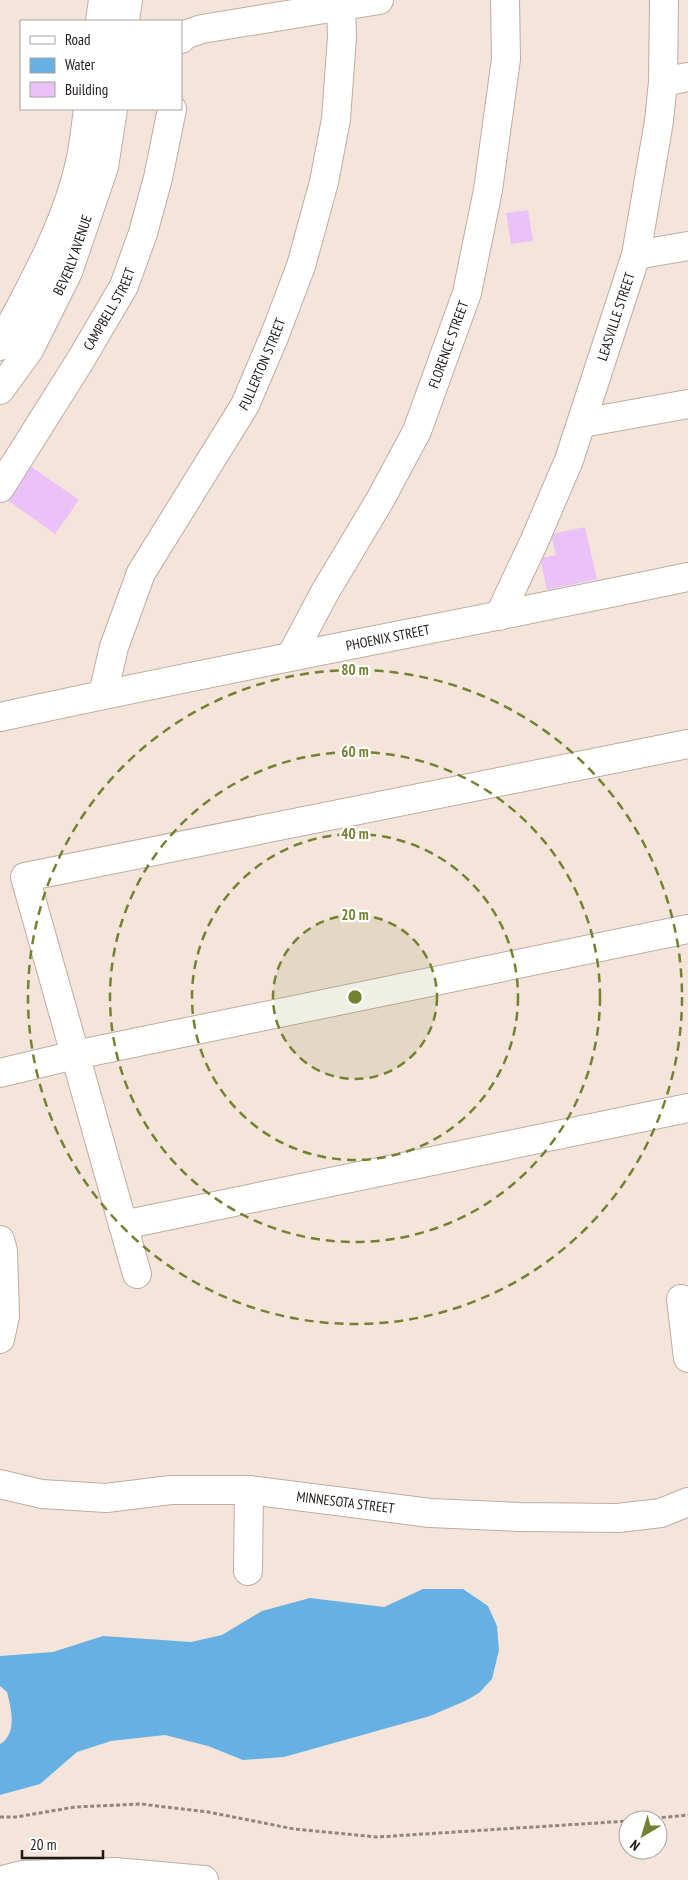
<svg xmlns="http://www.w3.org/2000/svg" width="688" height="1880" font-family="'PT Sans Narrow',sans-serif">
  <rect width="100%" height="100%" fill="#f4e4da"/>
  <path fill="#66b0e4" d="M423,1589H463L488,1606L497,1626L499,1650L492,1679L479,1693L465,1701L430,1716L284,1757L243,1760L208,1746L165,1735L111,1741L77,1752L40,1784L0,1795V1744C18,1733 11,1708 7,1692L0,1686V1656L53,1652L103,1636L191,1642L222,1635L262,1611L310,1598L384,1607Z"/>
  <path fill="#ebc2f8" d="M528,210L533,241L511,244L506,213Z
    M26,463L79,500L55,534L3,497Z
    M585,527L597,579L547,590L540,558L556,555L551,534Z"/>
  <g fill="none" stroke-linecap="round" stroke-linejoin="round">
    <defs>
      <g id="street">
        <path d="M181,39L184,35L202,29L379,0"/>
        <path d="M663,82L688,77"/>
        <path d="M636,255L688,246"/>
        <path d="M582,423L688,404"/>
        <path id="s1" d="M0,488L80,361L124,286L143,233L158,178L172,109"/>
        <path id="s2" d="M499,616L534,542L569,460L636,255L659,121L663,82L664,0"/>
        <path id="s3" d="M291,656L325,592L380,500L417,431L467,293L488,190L506,59L505,0"/>
        <path id="s4" d="M103,694L114,647L141,573L245,405L274,337L301,266L324,182L336,119L342,37L341,7"/>
        <path id="s5" d="M0,717C229,667 459,625 688,577"/>
        <path d="M0,1073L75,1055L688,929"/>
        <path d="M123,1225L688,1108"/>
        <path d="M137,1274L25,877L688,744"/>
        <path d="M681,1299L688,1358"/>
        <path id="s6" d="M0,1484L42,1494L106,1498L171,1490H249L430,1513L520,1517L618,1518L661,1513L688,1502"/>
        <path d="M248,1571L249,1490"/>
        <path d="M3,1880L22,1875L115,1872L204,1880"/>
      </g>
      <g id="secondary">
        <path d="M100,21L103,0"/>
        <path d="M125,21L128,0"/>
        <path d="M0,346C31,286 67,225 81,158C84,142 86,125 88,109"/>
        <path id="s7" d="M0,390L29,350L68,272L104,167L113,109"/>
        <path d="M0,1240L3,1251L5,1316L0,1339"/>
      </g>
    </defs>
    <use href="#street" stroke="#bcada4" stroke-width="30"/>
    <use href="#secondary" stroke="#bcada4" stroke-width="30"/>
    <path stroke="#91867f" stroke-width="3" stroke-dasharray="4 2.5" stroke-linecap="butt" d="M0,1817H16L75,1807L141,1804L208,1812L294,1829L377,1837L628,1821
      M636,1820L688,1815"/>
    <use href="#street" stroke="#fff" stroke-width="28"/>
    <use href="#secondary" stroke="#fff" stroke-width="28"/>
  </g>
  <circle cx="355" cy="997" r="82" fill="#738230" fill-opacity=".12"/>
  <g fill="none" stroke="#738230" stroke-width="2.5" stroke-dasharray="9 6">
    <circle cx="355" cy="997" r="82"/>
    <circle cx="355" cy="997" r="163"/>
    <circle cx="355" cy="997" r="245"/>
    <circle cx="355" cy="997" r="327"/>
  </g>
  <g text-anchor="middle" dominant-baseline="central" stroke-width="4.5" stroke-linejoin="round" paint-order="stroke">
    <g font-size="14" fill="#1f1916" stroke="#fff">
      <text stroke="none"><textPath href="#s7" startOffset="154">BEVERLY AVENUE</textPath></text>
      <text stroke="none"><textPath href="#s1" startOffset="210">CAMPBELL STREET</textPath></text>
      <text stroke="none"><textPath href="#s2" startOffset="322">LEASVILLE STREET</textPath></text>
      <text stroke="none"><textPath href="#s3" startOffset="350">FLORENCE STREET</textPath></text>
      <text stroke="none"><textPath href="#s4" startOffset="369">FULLERTON STREET</textPath></text>
      <text stroke="none"><textPath href="#s5" startOffset="396">PHOENIX STREET</textPath></text>
      <text stroke="none"><textPath href="#s6" startOffset="348">MINNESOTA STREET</textPath></text>
    </g>
  </g>
  <circle cx="355" cy="997" r="8" fill="#738230" stroke="#fff" stroke-width="2.5"/>
  <g font-size="15" text-anchor="middle" font-weight="bold" fill="#738230" stroke="#fff" stroke-width="4.5" stroke-linejoin="round" paint-order="stroke">
    <text x="355" y="675">80 m</text>
    <text x="355" y="757">60 m</text>
    <text x="355" y="839">40 m</text>
    <text x="355" y="920">20 m</text>
  </g>
  <rect x="20" y="20" width="162" height="90" fill="#ffffff" stroke="#a5a3a2"/>
  <rect x="30" y="36" width="25" height="8" fill="#ffffff" stroke="#a5a3a2"/>
  <text x="65" y="45" font-size="15" fill="#1f1916">Road</text>
  <rect x="30" y="58" width="25" height="15" fill="#66b0e4" stroke="#a5a3a2"/>
  <text x="65" y="70" font-size="15" fill="#1f1916">Water</text>
  <rect x="30" y="82" width="25" height="15" fill="#ebc2f8" stroke="#a5a3a2"/>
  <text x="65" y="95" font-size="15" fill="#1f1916">Building</text>
  <g transform="translate(643 1835) rotate(218)"><circle r="24" fill="#ffffff" stroke="#a5a3a2"/>
  <path d="M0-4L9 19L0 12L-9 19Z" fill="#738230"/>
  <text y="-8" font-size="14" font-weight="bold" text-anchor="middle" fill="#1f1916">N</text>
  </g>
  <path d="M22 1850v8h81v-8" fill="none" stroke="#1f1916" stroke-width="2.5"/>
  <text x="30" y="1850" font-size="15" fill="#1f1916" stroke="#ffffff" stroke-width="4" paint-order="stroke">20 m</text>
</svg>
